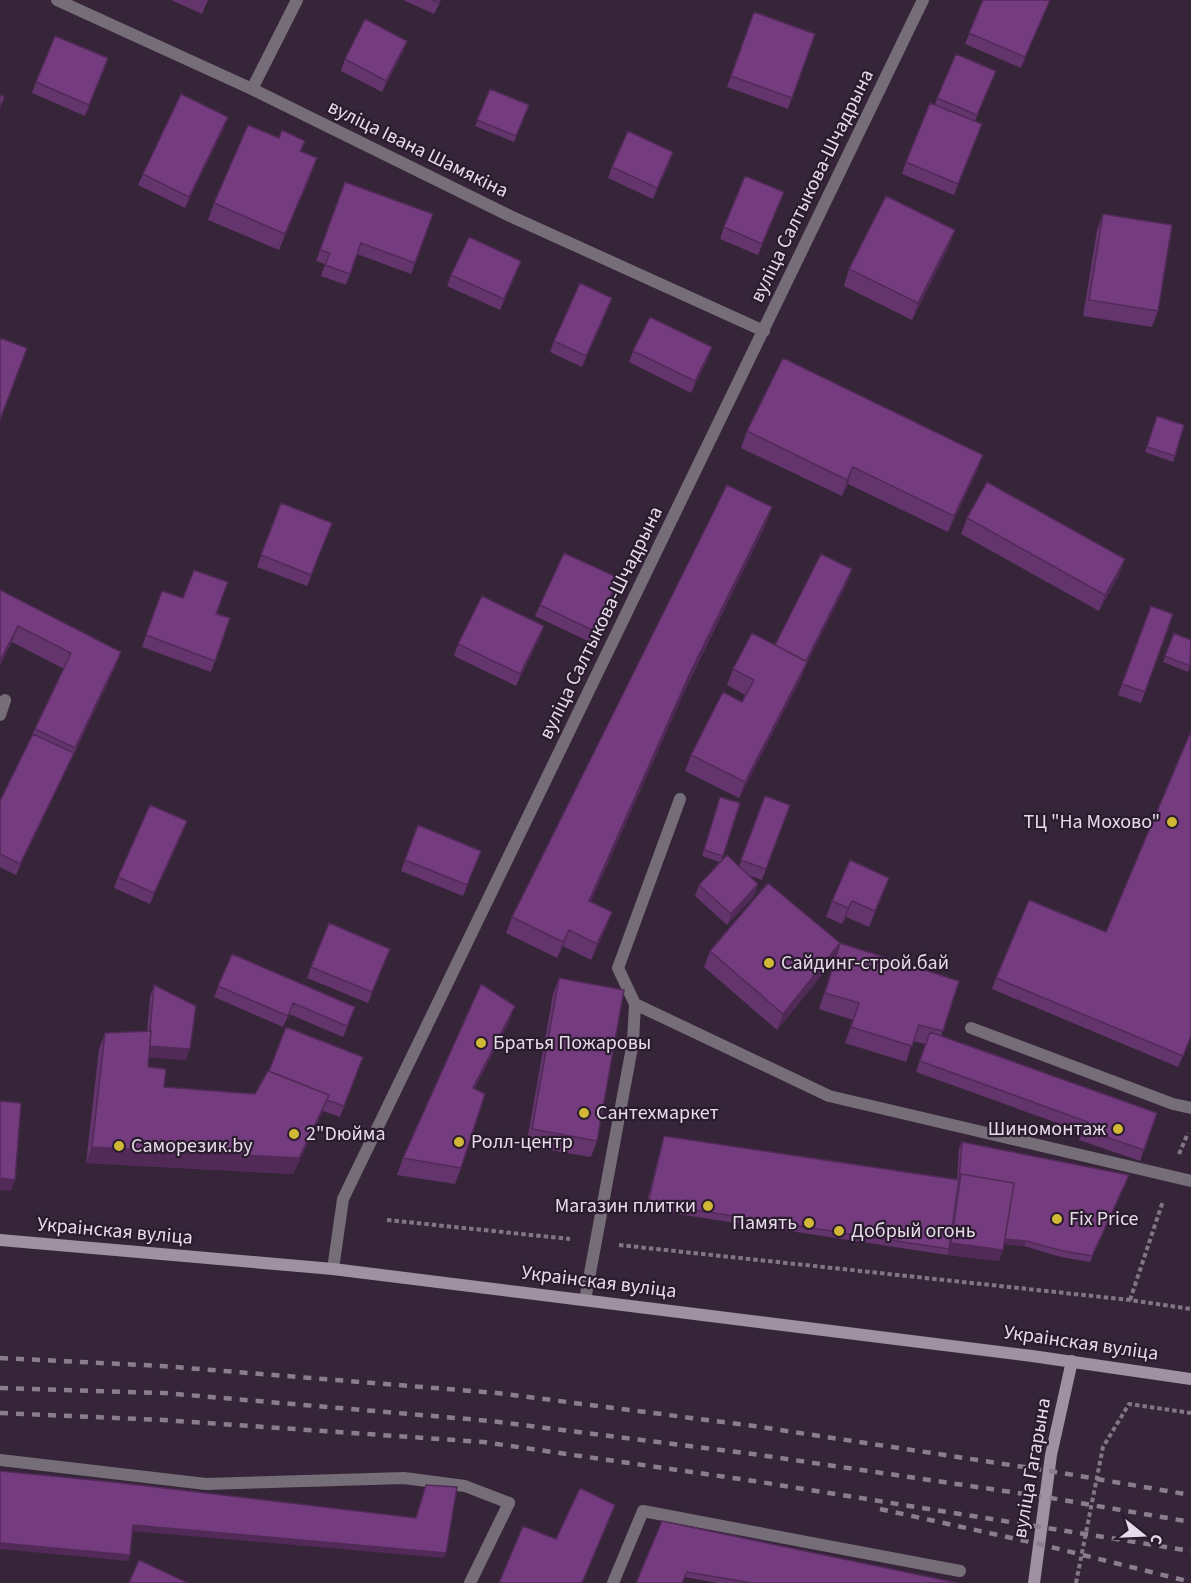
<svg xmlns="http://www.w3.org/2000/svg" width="1191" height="1583" font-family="'Source Sans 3',sans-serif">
  <rect width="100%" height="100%" fill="#362539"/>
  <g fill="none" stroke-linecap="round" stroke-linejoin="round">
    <path stroke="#837586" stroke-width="4" stroke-dasharray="4.5 3" stroke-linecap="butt" d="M1179,1154L1188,1133
      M387,1220L570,1239
      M619,1245L1130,1300L1191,1309
      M1130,1300L1163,1201
      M1076,1583L1103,1447L1129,1404L1191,1413"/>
    <path stroke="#756d77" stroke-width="12" d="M0,715L5,700
      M635,1004L829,1096L1191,1181
      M971,1028L1173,1104L1191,1108
      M585,1300L633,1042L635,1004L618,968L680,799
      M0,1460L206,1484L404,1478L465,1486L509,1503
      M613,1583L643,1511L960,1571"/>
    <path stroke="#756d77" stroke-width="12" d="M57,0L252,89L510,216L764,331
      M252,89L297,0
      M333,1269L343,1199L923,0
      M470,1583L509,1503"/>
    <path stroke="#9f91a1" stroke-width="12" d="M0,1240L333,1269L1032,1356L1191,1379
      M1034,1583L1051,1455L1072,1361"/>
    <path stroke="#8b7d8d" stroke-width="4.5" stroke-dasharray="8 8" stroke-linecap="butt" d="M0,1358L162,1366L497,1393L754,1426L1050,1471L1191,1495
      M0,1388L164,1393L491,1421L753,1454L1045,1497L1191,1522
      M0,1413L163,1420L483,1442L754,1481L1191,1551
      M880,1509L1039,1544L1191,1582"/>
  </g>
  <path fill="#64346c" d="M171,0H208L202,14Z
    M403,0H441L434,14Z
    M983,0H1050L1021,68L965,44Z
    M754,12L815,34L788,109L727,87Z
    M407,41L403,52L382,92L341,71L345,59Z
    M104,70L85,116L32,93L36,82Z
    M996,71L975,121L978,135L954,195L902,174L906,162L935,105L937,98Z
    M490,89L529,105L514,142L475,126Z
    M224,128L185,208L138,185L143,174Z
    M279,138L305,141L301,152L317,158L311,175L279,250L208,220L214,203Z
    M669,164L653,199L608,178L612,167Z
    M345,182L433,214L411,274L357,254L346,285L321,276L325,264L316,261Z
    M784,192L758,255L720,239L724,227Z
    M1103,214L1158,311L1152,327L1083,316L1097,230Z
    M949,246L912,320L844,286L849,269Z
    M521,261L517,272L500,310L447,286L451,275Z
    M608,309L582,367L550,352L554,341Z
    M633,351L708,358L691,393L629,362Z
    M1157,416L1184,425L1173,462L1145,452Z
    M747,431L983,455L977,471L948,532L848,484L842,496L741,448Z
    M281,503L332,523L307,586L257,567Z
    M967,518L1119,575L1099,611L961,534Z
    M766,524L685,690L591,901L612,912L606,928L591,960L563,946L557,958L506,933L512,917Z
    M619,578L615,589L590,642L535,616L540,605Z
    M848,581L807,663L801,678L739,798L685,771L691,755L742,702L745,695L727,685L733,669L775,645Z
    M0,590L121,652L115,668L16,875L0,867V801L64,669L12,642Z
    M162,591L230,618L211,672L142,647Z
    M1151,606L1173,614L1141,703L1118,695Z
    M544,626L540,637L516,686L454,656L458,644Z
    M1174,633L1191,664L1188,672L1163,662Z
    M765,796L790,805L762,880L748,875L758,884L754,896L727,925L695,896L699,885L720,862L702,856L720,797L740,803L721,861L739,867Z
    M418,825L481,851L463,896L401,871Z
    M183,832L150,904L114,888L118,877Z
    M883,894L869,927L846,917L842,924L826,917L832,901Z
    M1106,932L1191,1037L1178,1067L992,989L996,978Z
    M840,943L959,981L941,1036L1157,1113L1140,1161L1079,1140L1082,1132L916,1072L925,1044L913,1041L906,1062L845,1043L853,1020L819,1009Z
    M390,949L368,1003L307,978L311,967Z
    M710,951L834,960L777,1030L704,967Z
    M232,954L351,1018L343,1037L289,1014L283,1027L214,997Z
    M559,978L597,1141L591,1157L526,1146L553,994Z
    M154,985L186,1060L149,1057L148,1067L164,1087L255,1094L363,1057L340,1117L323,1111L293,1174L86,1163L99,1049L105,1033L147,1031L150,997Z
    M509,1022L474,1089L461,1168L455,1184L397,1175L403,1158Z
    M664,1136L957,1180L959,1148L962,1142L1127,1181L1090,1262L1061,1257L1024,1246L1004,1244L999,1261L947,1255L645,1209Z
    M662,1521L958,1583H717L685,1577Z"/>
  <path fill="#512a58" d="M1050,0L1021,68L1025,57Z
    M407,41L403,52L382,92L386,81Z
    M228,117L224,128L185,208L189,197Z
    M673,152L669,164L653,199L657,188Z
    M317,158L311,175L279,250L285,234Z
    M955,230L949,246L912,320L918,303Z
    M521,261L517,272L500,310L504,299Z
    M612,298L608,309L582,367L586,356Z
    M712,347L708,358L691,393L695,381Z
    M983,455L977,471L948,532L954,516Z
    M853,467L848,484L842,496L847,480Z
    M772,507L766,524L685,690L584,917L589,901L690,673Z
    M1125,559L1119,575L1099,611L1105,595Z
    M852,569L848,581L807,663L801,678L739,798L745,782Z
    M619,578L615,589L590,642L594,631Z
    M18,626L12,642L0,666V661Z
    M544,626L540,637L516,686L520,674Z
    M121,652L115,668L16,875L20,864L74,753Z
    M187,821L183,832L150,904L154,893Z
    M889,878L883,894L869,927L875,911Z
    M758,884L754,896L727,925L731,914Z
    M852,901L846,917L842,924L848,908Z
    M612,912L606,928L591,960L597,944Z
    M569,930L563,946L557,958L563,942Z
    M840,943L834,960L777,1030L783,1014Z
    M515,1006L509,1022L467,1104L473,1088Z
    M149,1046L190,1049L186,1060L145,1057Z
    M329,1095L323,1111L293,1174L86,1163L92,1147Z
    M0,1178L15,1180L11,1191L0,1190Z
    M1004,1238L1026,1241L1024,1246L1002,1244Z
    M951,1243L1003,1250L999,1261L947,1255Z
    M133,1525L446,1553L444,1558L131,1531Z
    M0,1543L130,1555L128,1561L0,1549Z"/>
  <path fill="#743c7e" stroke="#512a58" stroke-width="1.5" d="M432,0H440L439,3Z
    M983,0H1050L1025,57L969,33Z
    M754,12L815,34L792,98L731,76Z
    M365,19L407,41L386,81L345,59Z
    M55,36L108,58L89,105L36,82Z
    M956,54L996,71L977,115L937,98Z
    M490,89L529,105L516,136L477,120Z
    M181,94L228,117L189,197L143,174Z
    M0,95L4,97L0,108Z
    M930,103L982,124L958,184L906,162Z
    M248,125L279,138L282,130L305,141L300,151L317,158L285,234L214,203Z
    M628,131L673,152L657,188L612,167Z
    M745,176L784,192L762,244L724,227Z
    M345,182L433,214L415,263L361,243L350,274L325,265L330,253L320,250Z
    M886,196L955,230L918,303L849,269Z
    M1103,214L1172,225L1158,311L1089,300Z
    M469,237L521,261L504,299L451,275Z
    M580,283L612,298L586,356L554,341Z
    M650,317L712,347L695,381L633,351Z
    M0,338L27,348L0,420Z
    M783,358L983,455L954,516L853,467L847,480L747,431Z
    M1157,416L1184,425L1175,456L1147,447Z
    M987,482L1125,559L1105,595L967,518Z
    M727,485L772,507L690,673L589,901L612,912L597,944L569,930L563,942L512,917Z
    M281,503L332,523L311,575L261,555Z
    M564,553L619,578L594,631L540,605Z
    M821,554L852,569L806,661L775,645Z
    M194,570L228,582L216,614L230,618L215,661L146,635L162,591L183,598Z
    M0,590L121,652L75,748L35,729L71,653L18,626L0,661Z
    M482,596L544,626L520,674L458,644Z
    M1151,606L1173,614L1145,692L1122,684Z
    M752,633L807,662L745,782L691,755L723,692L742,702L754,680L733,669Z
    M1174,633L1191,640L1190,666L1165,656Z
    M1191,731V1036L1183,1056L996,978L1029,900L1106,932Z
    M33,734L74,753L20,864L0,854V801Z
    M765,796L790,805L766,869L741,860Z
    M720,797L740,803L723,856L704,850Z
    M150,805L187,821L154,893L118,877Z
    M418,825L481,851L467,885L405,860Z
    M727,855L758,884L731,914L699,885Z
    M850,860L889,878L875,911L852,901L848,908L832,901Z
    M768,883L840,943L783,1014L710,951Z
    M329,923L390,949L372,992L311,967Z
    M840,943L959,981L943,1031L919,1025L912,1046L851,1027L859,1003L825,993Z
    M232,954L355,1007L347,1026L293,1003L288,1016L218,986Z
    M559,978L624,990L597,1141L532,1129Z
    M481,984L515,1006L473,1088L485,1094L461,1168L403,1158Z
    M154,985L196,1006L190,1049L150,1046L151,1031H150Z
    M286,1027L363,1057L344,1106L327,1100L329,1095L269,1071Z
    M151,1031L148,1067L166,1069L164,1087L255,1094L268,1071L329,1095L299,1158L92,1147L105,1033Z
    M930,1032L1157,1113L1144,1150L1083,1129L1088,1122L920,1061Z
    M0,1101L21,1103L15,1180L0,1178Z
    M664,1136L959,1180L949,1249L648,1203Z
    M962,1142L1129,1175L1092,1256L1063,1251L1026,1241L1005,1239L1014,1183L961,1174L959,1180Z
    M961,1174L1014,1183L1003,1250L951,1243Z
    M0,1471L113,1482L416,1518L426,1485L457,1487L446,1553L133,1525L130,1555L0,1543Z
    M580,1488L615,1505L582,1583H499L523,1526L556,1539Z
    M662,1521L958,1583H752L687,1572L682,1583H636Z
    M139,1560L188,1583H129Z"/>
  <g fill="#d0b736" stroke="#2b1b2f" stroke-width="2">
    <circle cx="1172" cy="822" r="6"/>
    <circle cx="769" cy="963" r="6"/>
    <circle cx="481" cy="1043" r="6"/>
    <circle cx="584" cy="1113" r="6"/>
    <circle cx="1118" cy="1129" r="6"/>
    <circle cx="294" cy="1134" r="6"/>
    <circle cx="459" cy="1142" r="6"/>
    <circle cx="119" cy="1146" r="6"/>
    <circle cx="708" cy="1206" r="6"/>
    <circle cx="1057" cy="1219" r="6"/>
    <circle cx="809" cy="1223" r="6"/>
    <circle cx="839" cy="1231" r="6"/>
  </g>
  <g text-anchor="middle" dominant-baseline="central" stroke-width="4.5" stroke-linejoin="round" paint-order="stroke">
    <g font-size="20" fill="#e6dbe8" stroke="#2b1b2f">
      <text transform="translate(418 149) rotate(26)">вуліца Івана Шамякіна</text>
      <text transform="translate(812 186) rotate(-64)">вуліца Салтыкова-Шчадрына</text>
      <text transform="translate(601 623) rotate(-64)">вуліца Салтыкова-Шчадрына</text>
      <text transform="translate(115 1231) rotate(5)">Украінская вуліца</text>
      <text transform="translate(599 1282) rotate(7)">Украінская вуліца</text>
      <text transform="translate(1081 1343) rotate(8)">Украінская вуліца</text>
      <text transform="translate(1032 1468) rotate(-80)">вуліца Гагарына</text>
    </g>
    <g font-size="20" fill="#e6dbe8" stroke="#2b1b2f" text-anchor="start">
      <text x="1160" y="822" text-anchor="end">ТЦ "На Мохово"</text>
      <text x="781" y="963">Сайдинг-строй.бай</text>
      <text x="493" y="1043">Братья Пожаровы</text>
      <text x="596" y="1113">Сантехмаркет</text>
      <text x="1106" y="1129" text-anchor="end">Шиномонтаж</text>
      <text x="306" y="1134">2"Dюйма</text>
      <text x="471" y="1142">Ролл-центр</text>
      <text x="131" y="1146">Саморезик.by</text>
      <text x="696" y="1206" text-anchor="end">Магазин плитки</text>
      <text x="1069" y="1219">Fix Price</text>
      <text x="797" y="1223" text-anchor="end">Память</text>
      <text x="851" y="1231">Добрый огонь</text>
    </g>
  </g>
  <g transform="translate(1143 1535) rotate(108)" stroke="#2b1b2f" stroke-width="4.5" paint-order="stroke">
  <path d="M0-4.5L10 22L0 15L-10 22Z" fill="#e6dbe8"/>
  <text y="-9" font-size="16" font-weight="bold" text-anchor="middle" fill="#e6dbe8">С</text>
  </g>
</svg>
